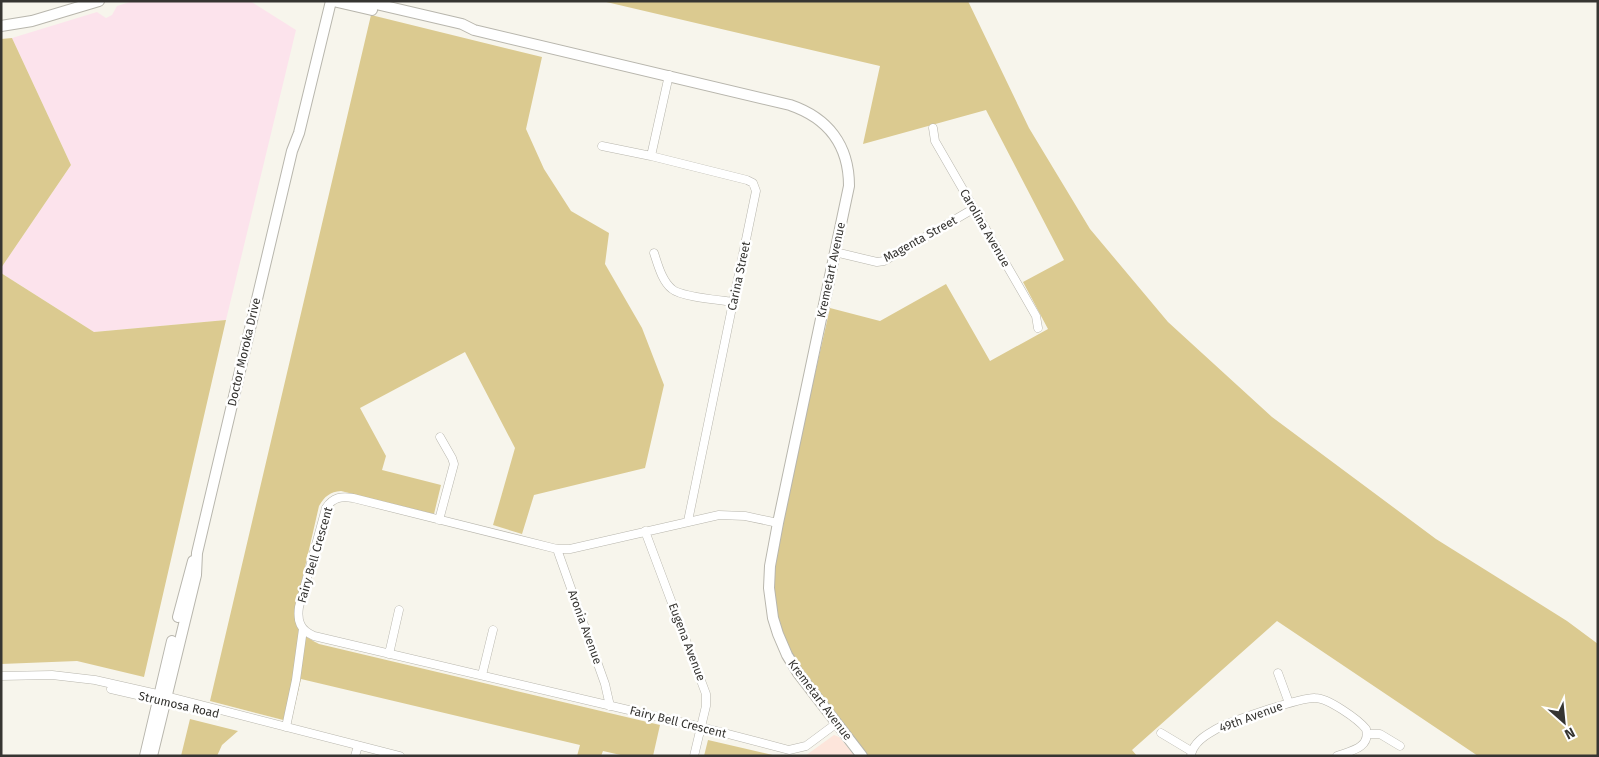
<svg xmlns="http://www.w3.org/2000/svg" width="1599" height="757" font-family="'Fira Sans',sans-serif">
  <rect width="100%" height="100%" fill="#f7f5ec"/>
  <path fill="#fde5db" d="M834,735L839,737L855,756H805Z"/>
  <path fill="#fce3ec" d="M133,1H250L296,30L226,320L94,332L1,273V268L71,165L12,38L97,12L106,18L112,15L117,6Z"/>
  <path fill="#dbca90" d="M602,1H968L1029,128L1090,229L1168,322L1272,417L1436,539L1567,621L1598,644V756H1478L1277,621L1132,750L1137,756H867L790,654L777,616L773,587L774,567L781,523L830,308L880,321L946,284L990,361L1048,329L1023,282L1064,260L986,110L863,144L880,66Z
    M371,15L542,57L526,129L544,169L571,211L609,233L605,264L642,328L664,385L645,468L534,495L522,534L493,525L515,448L465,352L360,408L386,456L382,470L441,485L434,514L341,491C330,492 325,496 319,506L294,615C298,632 304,636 319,644L660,725L653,756H625L603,751L601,756H577L580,745L301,679L291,722L210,701Z
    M12,38L71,165L1,268V39Z
    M1,273L94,332L226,320L144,677L77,661L1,664Z
    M190,719L238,731L222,745L217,756H181Z
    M708,740L777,756H704Z"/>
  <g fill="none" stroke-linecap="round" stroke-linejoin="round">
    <defs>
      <path id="street" d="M933,128L935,141L1036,316L1038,328
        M602,146L651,156L747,180L753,183L756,191L688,521
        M651,156L669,75
        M835,252L877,262L884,261L973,209
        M654,253C658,265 662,281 672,289C681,297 720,300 734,302
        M439,520L454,464L452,458L440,437
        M778,523L745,516L719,515L570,549H557L353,498C342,496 333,497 326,508L299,607C297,621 300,630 314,636L701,727L789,750L806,746L837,723
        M645,531L706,694V706L694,756
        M557,549L605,684L610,706
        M389,654L399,610
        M1278,673L1289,703
        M482,675L493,630
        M1,676L52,675L95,680L166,696L400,756
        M111,689L207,711
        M286,727L296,680L303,629
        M1161,733L1191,751
        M1367,734H1380L1400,746
        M355,756L358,746
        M1191,756C1192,745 1204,736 1213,731C1224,723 1302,697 1315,698C1328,698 1358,719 1366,729C1371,748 1350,751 1337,756"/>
      <path id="secondary" d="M333,1L372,10
        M363,1L462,24L474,30L790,105C828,118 849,145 849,186L778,523L770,566L769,588L773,618L778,634L787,655L798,673L862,756
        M1,26L32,21L99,1
        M178,617L193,561
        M145,756L172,641
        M152,756L196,575L197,553L292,151L299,133L331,1"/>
    </defs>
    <use href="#street" stroke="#b8b6ad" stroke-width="9"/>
    <use href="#secondary" stroke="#b8b6ad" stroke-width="12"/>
    <use href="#street" stroke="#fff" stroke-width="8"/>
    <use href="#secondary" stroke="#fff" stroke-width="10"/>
  </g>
  <g text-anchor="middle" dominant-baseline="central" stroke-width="5" stroke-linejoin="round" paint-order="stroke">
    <g font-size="12" fill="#363532" stroke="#fff">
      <text transform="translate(985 228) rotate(60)">Carolina Avenue</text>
      <text transform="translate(920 239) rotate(-29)">Magenta Street</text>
      <text transform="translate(831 270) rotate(-78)">Kremetart Avenue</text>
      <text transform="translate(739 276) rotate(-78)">Carina Street</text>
      <text transform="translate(244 352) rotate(-77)">Doctor Moroka Drive</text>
      <text transform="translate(315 555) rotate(-74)">Fairy Bell Crescent</text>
      <text transform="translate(585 627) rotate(70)">Aronia Avenue</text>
      <text transform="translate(687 642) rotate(69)">Eugena Avenue</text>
      <text transform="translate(820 700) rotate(53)">Kremetart Avenue</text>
      <text transform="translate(179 705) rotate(13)">Strumosa Road</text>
      <text transform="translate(1251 717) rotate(-20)">49th Avenue</text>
      <text transform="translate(678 722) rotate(14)">Fairy Bell Crescent</text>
    </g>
  </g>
  <rect width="1599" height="757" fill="none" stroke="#363532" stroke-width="5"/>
  <g transform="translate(1564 722) rotate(153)" stroke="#ffffff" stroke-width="4" paint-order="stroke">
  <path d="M0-4L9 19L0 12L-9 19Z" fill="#363532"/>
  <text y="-8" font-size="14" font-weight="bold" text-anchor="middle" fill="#363532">N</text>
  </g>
</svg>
